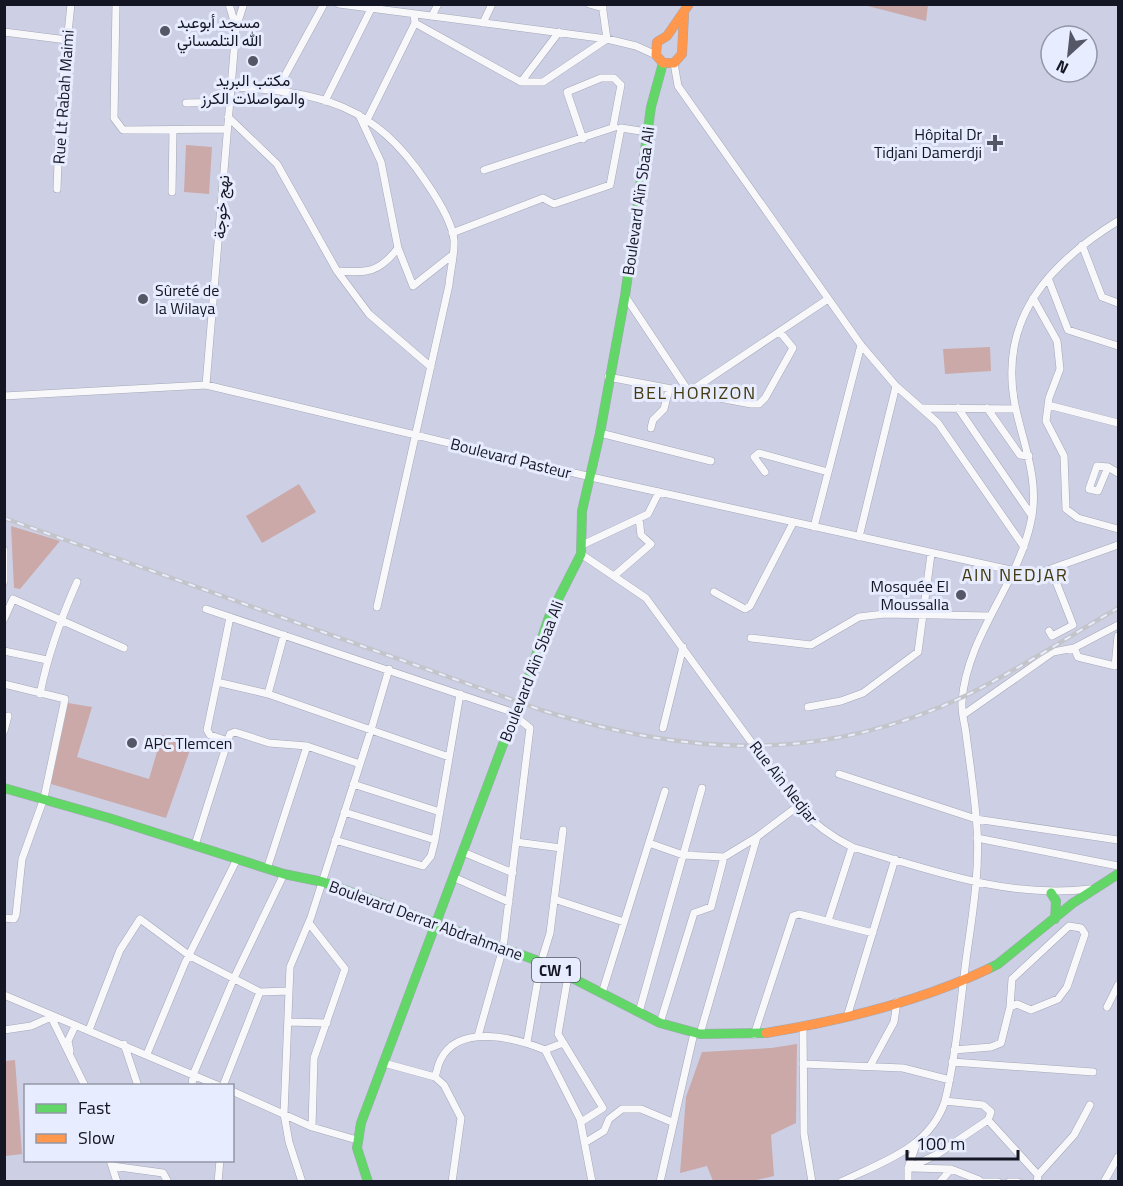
<svg xmlns="http://www.w3.org/2000/svg" width="1123" height="1186" font-family="'Titillium Web',Vazirmatn,sans-serif">
  <rect width="100%" height="100%" fill="#cdd0e4"/>
  <path fill="#caa9a8" d="M864,5H928L926,21Z
    M186,145L212,147L209,194L184,192Z
    M990,347L991,371L945,374L943,349Z
    M299,484L316,512L262,543L246,516Z
    M11,526L60,541L20,589L14,588Z
    M68,703L92,707L77,757L149,779L162,735L192,744L166,818L51,784Z
    M797,1044L796,1123L771,1135L774,1176L752,1181H713L707,1166L680,1173L686,1097L702,1052L771,1048Z
    M15,1060L22,1154L5,1156V1061Z"/>
  <g fill="none" stroke-linecap="round" stroke-linejoin="round">
    <defs>
      <path id="street" d="M116,4L114,118L123,130L226,129
        M229,4L236,28
        M339,4L607,39L636,46L656,55
        M589,4L603,8
        M602,4L607,39
        M414,14L415,23L521,82L559,32
        M432,16L438,4
        M483,23L492,4
        M4,32L67,40
        M674,63L678,86L861,345L896,386L938,423L1024,547
        M521,82H543L607,39
        M232,87C321,92 374,104 426,182C437,198 452,221 454,240C455,254 450,271 449,285L377,607
        M277,90L324,4
        M325,101L371,9
        M186,103L230,102
        M228,117L277,164L337,271L369,314L431,367
        M368,118L415,23
        M583,139L567,92L601,78H614L621,85L613,127
        M484,170L615,127
        M57,189L60,109L71,4
        M172,192L173,130
        M452,233L543,198L554,204L610,185L621,128L647,132
        M1082,245L1102,297L1118,303
        M398,248L413,286L451,256
        M337,271C367,273 379,273 398,248L381,162L359,115
        M1048,278L1068,330L1118,346
        M625,296L689,392L828,299
        M1033,298L1057,341L1060,369L1049,398L1046,421L1064,456L1066,509L1078,518L1118,529
        M608,377L751,404H759L765,398L793,348L780,332
        M206,385L236,28L243,6
        M4,396L206,385L591,477L1015,571L1042,572L1118,545
        M1048,405L1118,423
        M923,408L1016,409
        M958,408L1032,516
        M987,408L1020,455L1029,456
        M651,428L653,420L664,409L669,389
        M600,433L711,461
        M1108,467L1098,491L1089,489L1097,466L1108,467L1118,473
        M765,472L754,457L759,453L828,472
        M814,527L861,345
        M859,537L896,386
        M582,545L648,514L659,492
        M4,550V581
        M581,554L646,598L798,806C814,824 830,836 852,847C931,870 1007,899 1090,889
        M614,576L651,544L641,535L639,518
        M714,592L745,609L750,606L793,523
        M206,609L509,711L530,728L503,948L478,1036
        M230,617L217,682L268,694
        M4,619L13,599L124,648
        M1049,631L1052,636L1073,625L1051,569
        M284,635L268,694L371,730L360,764
        M751,638L811,645L859,617L884,614L990,616
        M1074,648L1078,657L1115,666L1118,636
        M4,651L47,660
        M389,669L371,730L449,757
        M217,682L207,730L210,735L228,741
        M4,684L65,699L44,798L22,859L16,915L14,919L4,918
        M40,694C48,654 61,618 77,582
        M808,707L841,701L863,693L918,652L931,554
        M963,715L1053,652L1074,648L1118,625
        M663,728L683,647
        M4,731L8,716
        M839,774L976,819L1118,840
        M353,784L440,812
        M977,838L1118,866
        M335,840L423,866L431,856L435,840L344,812
        M435,840L460,694
        M516,842L561,848
        M649,843L683,855L724,857L757,837
        M195,845L230,734L235,732L269,743L307,746
        M463,852L513,873
        M267,869L307,746L360,764L311,917L290,967L284,1114L289,1142L302,1182
        M453,877L509,902
        M554,899L624,922
        M828,921L852,847
        M309,923L345,969L314,1058L312,1127
        M568,976L558,1034L603,1108L581,1122
        M602,993L665,791
        M4,995L219,1086
        M1107,1007L1118,985
        M639,1012L702,788
        M51,1017L85,1086
        M847,1017L895,859
        M288,1022L327,1023
        M660,1023L694,913L711,907L724,857
        M803,1027L804,1134L812,1182
        M4,1030L31,1026L51,1017
        M89,1030L120,950L140,919L190,956L260,992
        M700,1034L757,837L798,806
        M754,1035L793,916L799,914L873,933
        M527,1042L541,962L550,933L563,830
        M124,1044L138,1086
        M545,1050L563,1043
        M954,1050L991,1047L1001,1043L1010,1007L1017,1004L1031,1010L1058,999L1067,987L1085,934L1081,928L1069,926L1012,979L1010,1007
        M70,1051L68,1041L75,1026
        M147,1054L185,963L237,859
        M952,1062L1093,1072
        M384,1063L435,1077L444,1085L461,1118L452,1182
        M803,1064L903,1068L950,1080
        M870,1066L894,1022L897,1002
        M435,1077C437,1071 438,1064 441,1059C459,1023 516,1038 545,1050L580,1119L592,1182
        M192,1086L193,1075L234,978L284,874
        M223,1086L260,992L289,991
        M232,1091L312,1127L357,1140
        M945,1101L983,1105L991,1112L988,1120
        M586,1142L604,1131L609,1119L622,1109H641L672,1122
        M110,1160L117,1182
        M112,1166L163,1173L168,1182
        M908,1168L936,1155L988,1120L1038,1175L1037,1182
        M912,1168L951,1169
        M1038,1175L1074,1135L1090,1105
        M218,1182L220,1160
        M660,1182L694,1033
        M841,1182C882,1162 930,1148 945,1101C956,1055 960,1007 966,960C972,917 980,872 977,828C975,797 970,765 966,734C965,724 961,712 962,701C967,635 1018,585 1031,521C1040,480 1023,444 1015,405C998,318 1050,263 1118,221
        M908,1182V1168L916,1145
        M940,1182L951,1169L979,1180
        M978,1182H998
        M1009,1182H1018
        M1104,1182L1118,1157"/>
      <path id="fast" d="M525,688L549,617L581,554L582,511L600,433L625,296L651,107L663,63
        M4,788L109,818L284,874L323,882L541,962L660,1023L700,1034L766,1033
        M1051,893L1056,901L1055,919
        M988,969L998,964L1073,903L1118,874
        M368,1182L357,1148L361,1123L508,731"/>
      <path id="slow" d="M684,15L682,54L674,63H663L656,55L657,42L667,36L689,4
        M766,1033C839,1021 921,1001 988,969"/>
    </defs>
    <use href="#street" stroke="#a4a7b6" stroke-width="8"/>
    <use href="#fast" stroke="#a4a7b6" stroke-width="10"/>
    <use href="#slow" stroke="#a4a7b6" stroke-width="10"/>
    <use href="#street" stroke="#f8f8fb" stroke-width="7"/>
    <use href="#fast" stroke="#63d668" stroke-width="9"/>
    <use href="#slow" stroke="#ff974d" stroke-width="9"/>
    <defs>
      <path id="rail" d="M4,518L541,710C689,756 821,764 965,696C1018,670 1068,637 1118,608"/>
    </defs>
    <use href="#rail" stroke="#c4c5ca" stroke-width="4.5"/>
    <use href="#rail" stroke="#e8ecff" stroke-width="2" stroke-dasharray="7" stroke-linecap="butt"/>
    <defs>
      <path id="fast-bridge" d="M508,731L525,688"/>
    </defs>
    <use href="#fast-bridge" stroke="#a4a7b6" stroke-width="10" stroke-linecap="butt"/>
    <use href="#fast-bridge" stroke="#63d668" stroke-width="9"/>
  </g>
  <g fill="#555767" stroke="#e8ecff" stroke-width="2">
    <circle cx="165" cy="31" r="6"/>
    <circle cx="253" cy="61" r="6"/>
    <path d="M992 134h6v6h6v6h-6v6h-6v-6h-6v-6h6z"/>
    <circle cx="143" cy="299" r="6"/>
    <circle cx="961" cy="595" r="6"/>
    <circle cx="132" cy="743" r="6"/>
  </g>
  <g text-anchor="middle" dominant-baseline="central" stroke-width="6" stroke-linejoin="round" paint-order="stroke">
    <rect fill="#e8ecff" stroke="#545665" stroke-width="1.5" x="532" y="958" width="48" height="24" rx="4.5"/>
    <g font-size="15" font-weight="bold" fill="#141623">
      <text x="556" y="970">CW 1</text>
    </g>
    <g font-size="16" fill="#141623" stroke="#e8ecff" text-anchor="start">
      <text x="177" y="22">مسجد أبوعبد<tspan x="177" dy="18">الله التلمساني</tspan></text>
      <text x="253" y="80" text-anchor="middle">مكتب البريد<tspan x="253" dy="18">والمواصلات الكرز</tspan></text>
      <text x="982" y="134" text-anchor="end">Hôpital Dr<tspan x="982" dy="18">Tidjani Damerdji</tspan></text>
      <text x="155" y="290">Sûreté de<tspan x="155" dy="18">la Wilaya</tspan></text>
      <text x="949" y="586" text-anchor="end">Mosquée El<tspan x="949" dy="18">Moussalla</tspan></text>
      <text x="144" y="743">APC Tlemcen</text>
    </g>
    <g font-size="16" fill="#141623" stroke="#e8ecff">
      <text transform="translate(63 97) rotate(-86)">Rue Lt Rabah Maimi</text>
      <text transform="translate(638 201) rotate(-82)">Boulevard Aïn Sbaa Ali</text>
      <text transform="translate(221 207) rotate(-86)">نهج خوجة</text>
      <text transform="translate(511 458) rotate(14)">Boulevard Pasteur</text>
      <text transform="translate(531 671) rotate(-69)">Boulevard Aïn Sbaa Ali</text>
      <text transform="translate(784 782) rotate(52)">Rue Ain Nedjar</text>
      <text transform="translate(426 920) rotate(20)">Boulevard Derrar Abdrahmane</text>
    </g>
    <g font-size="18" letter-spacing="1.5" fill="#433a10" stroke="#e8ecff">
      <text x="695" y="392">BEL HORIZON</text>
      <text x="1015" y="574">AIN NEDJAR</text>
    </g>
  </g>
  <rect width="1123" height="1186" fill="none" stroke="#141623" stroke-width="12"/>
  <rect x="24" y="1084" width="210" height="78" fill="#e8ecff" stroke="#9396a7" stroke-width="1.5"/>
  <rect x="36" y="1104" width="30" height="9" fill="#63d668" stroke="#9396a7" stroke-width="1.5"/>
  <text x="78" y="1114" font-size="18" fill="#141623">Fast</text>
  <rect x="36" y="1134" width="30" height="9" fill="#ff974d" stroke="#9396a7" stroke-width="1.5"/>
  <text x="78" y="1144" font-size="18" fill="#141623">Slow</text>
  <g transform="translate(1069 54) rotate(207)"><circle r="28" fill="#e8ecff" stroke="#9396a7" stroke-width="1.5"/>
  <path d="M0-4.5L10 22L0 15L-10 22Z" fill="#555767"/>
  <text y="-9" font-size="16" font-weight="bold" text-anchor="middle" fill="#141623">N</text>
  </g>
  <path d="M907 1150v9h111v-9" fill="none" stroke="#141623" stroke-width="3"/>
  <text x="916" y="1150" font-size="18" fill="#141623" stroke="#e8ecff" stroke-width="4.5" paint-order="stroke">100 m</text>
</svg>
